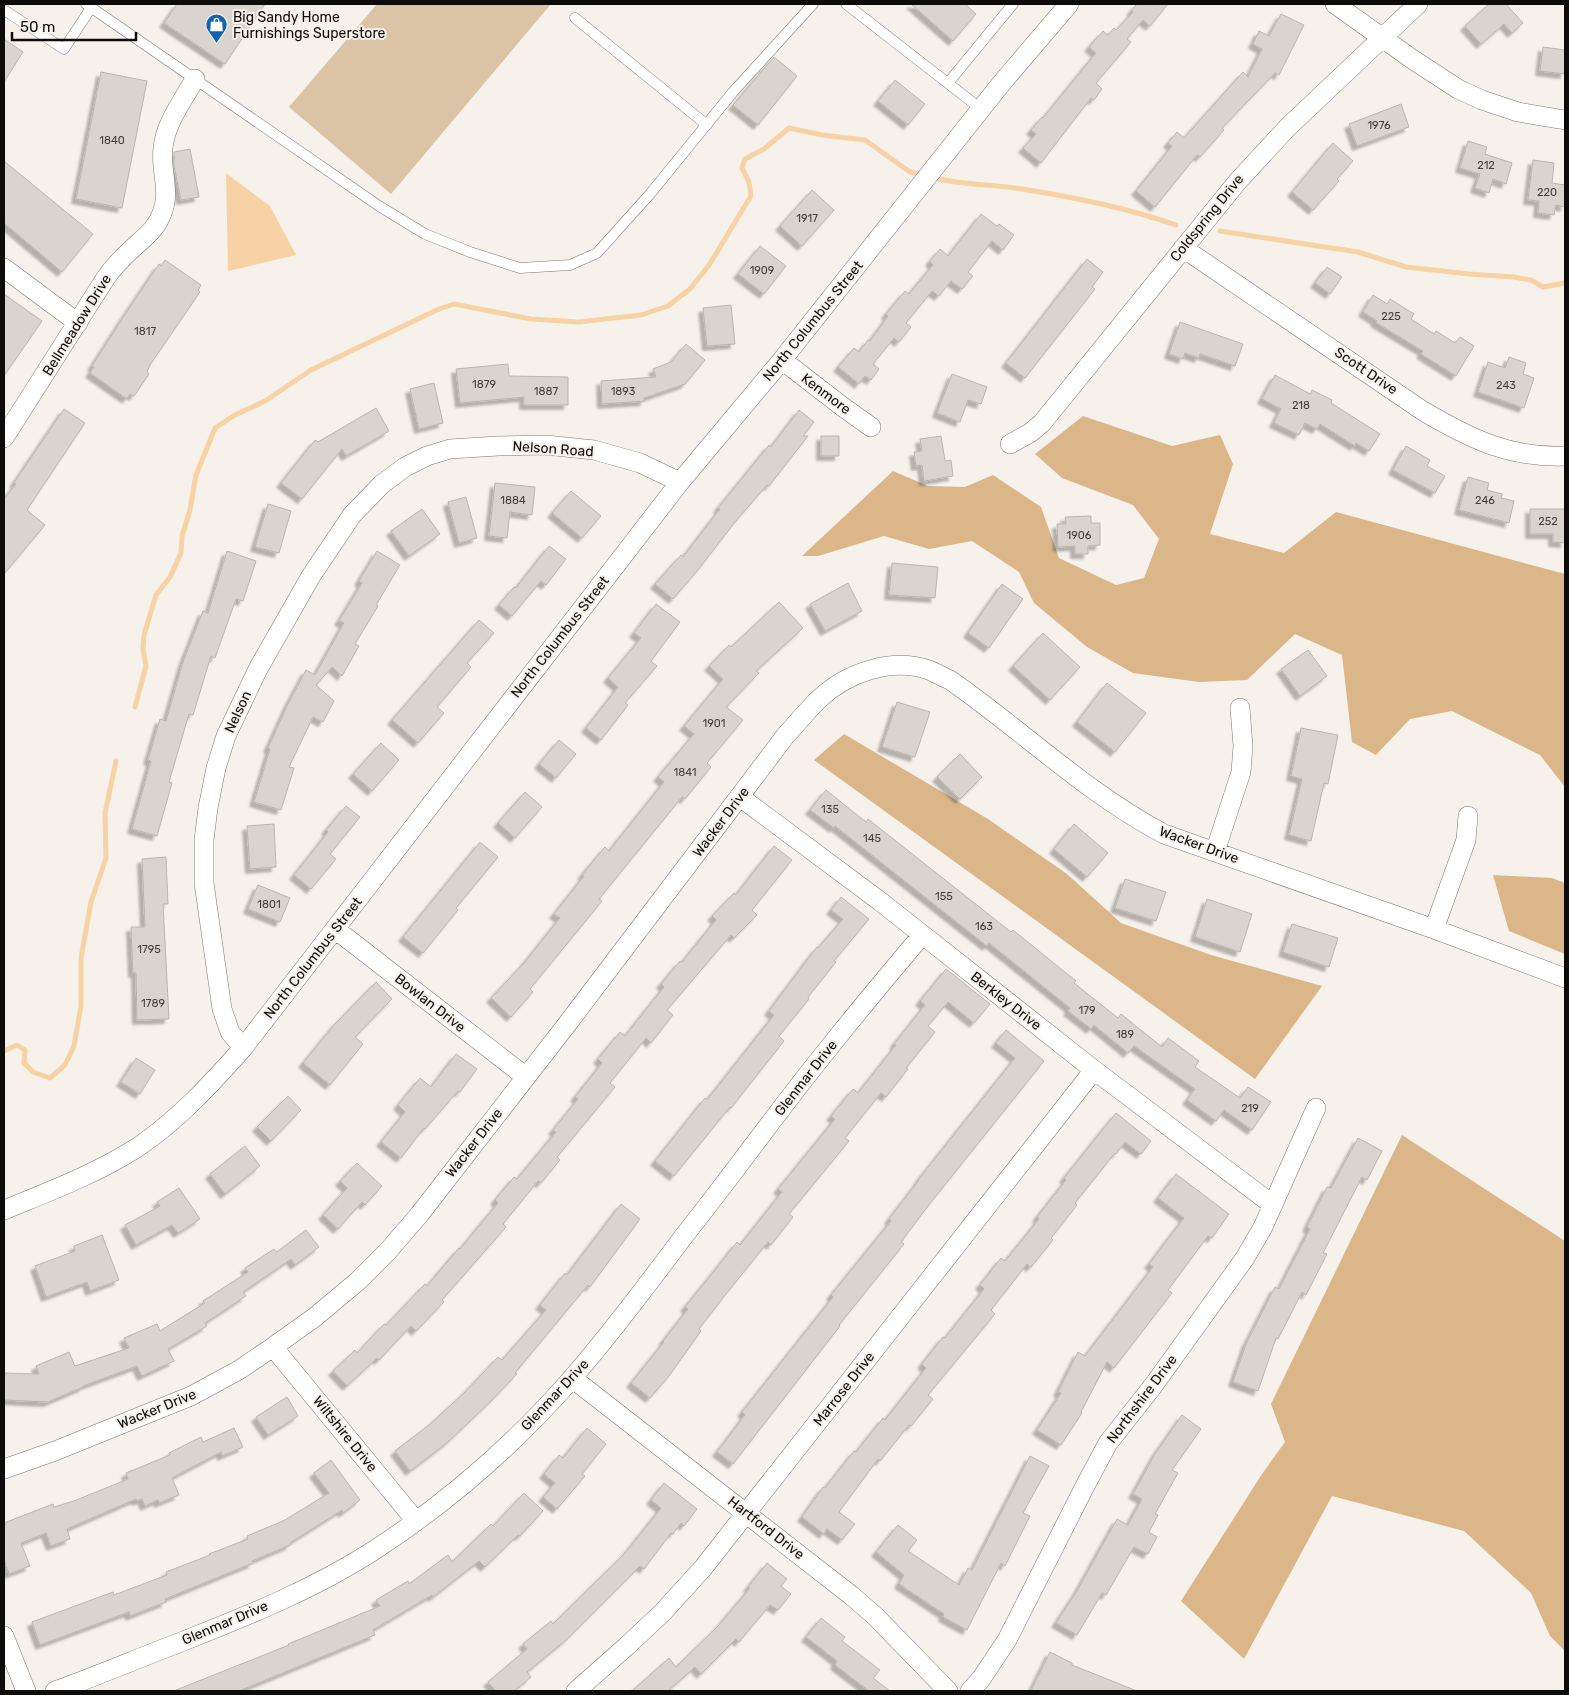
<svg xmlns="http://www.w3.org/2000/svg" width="1569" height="1695" font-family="Rubik,sans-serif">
  <defs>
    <filter id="shadow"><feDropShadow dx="-4.5" dy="4.5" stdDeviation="1" flood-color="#0004"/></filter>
  </defs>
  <rect width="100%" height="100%" fill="#f6f1eb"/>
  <path fill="#dbc3a6" d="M377,4H551L391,194L289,107Z"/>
  <path fill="#dab689" d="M1083,416L1172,446L1220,435L1233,464L1210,534L1284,553L1336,512L1565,574V787L1540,755L1452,711L1410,719L1376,755L1352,742L1342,655L1295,634L1247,680L1199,682L1133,673L1087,647L1034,603L1019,572L972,541L929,549L884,536L818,556H802L893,471L928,486L965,487L993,475L1041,507L1059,558L1116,585L1144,578L1159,539L1133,505L1062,478L1035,454Z
    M844,734L988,819L1067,874L1121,923L1211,955L1322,986L1255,1079L814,760Z
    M1493,875L1552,878L1565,883V954L1509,931Z
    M1402,1135L1565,1241V1651L1550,1636L1531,1593L1464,1531L1332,1496L1244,1659L1181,1601L1262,1474L1285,1442L1271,1404Z"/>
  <path fill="#f7d2a4" d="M226,173L270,206L296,255L228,271Z"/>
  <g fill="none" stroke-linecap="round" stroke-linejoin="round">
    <path stroke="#f7d2a4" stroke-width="5" d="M931,177C959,185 987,184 1015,188C1069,196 1124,207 1176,225
      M1220,231L1358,252L1406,267L1469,274L1514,277L1531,280L1543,287L1565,283
      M135,707L146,666L143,649L144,635L156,595L170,577L181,553L182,536L190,510L196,475L215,428L235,415L265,401L311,370L439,309L454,304L531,319L579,322L641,315L668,306L690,289L709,265L751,196L749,182L742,168L745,159L764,149L789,128L822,135L865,140L910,172L923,175
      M4,1051L17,1045L25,1050L24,1063L33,1072L50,1078L65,1065L74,1046L81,1006V958L91,902L106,858L105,813L116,761"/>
  </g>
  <path fill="#d9d4ce" stroke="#bab5af" filter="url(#shadow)" d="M177,4H265L225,64L164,23Z
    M911,4H965L976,14L953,41Z
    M1137,4H1168L1150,26L1143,20L1127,39L1131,42L1096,83L1102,89L1094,100L1091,98L1041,163L1023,148L1036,134L1031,130L1042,117L1043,118L1096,53L1089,47L1103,31L1108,35L1114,28L1116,30L1133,12L1131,11Z
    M1489,4H1506L1523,23L1512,33L1504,24L1481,44L1465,26Z
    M1281,14L1304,25L1279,75L1275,73L1222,128L1224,130L1200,157L1197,155L1155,207L1136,191L1172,146L1168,143L1177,132L1184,138L1243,72L1248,77L1262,49L1253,44L1259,31L1269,36Z
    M4,39L23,52L4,82Z
    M1543,47L1565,50V74L1540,71Z
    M774,57L797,76L758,125L733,105Z
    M101,72L147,81L122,208L76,199Z
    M895,80L925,104L908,125L878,101Z
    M1401,104L1409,127L1357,146L1349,124Z
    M1468,141L1487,147L1485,154L1512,163L1506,184L1493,179L1489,193L1475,188L1480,174L1460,168Z
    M1333,143L1353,161L1337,179L1339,181L1313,210L1292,192Z
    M190,149L199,197L181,200L174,166V152Z
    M1533,160L1554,163L1552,183L1565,185V207L1556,205L1554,215L1538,213L1539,201L1528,200Z
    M4,161L93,234L62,272L4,223Z
    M812,190L834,210L802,246L780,226Z
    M981,214L997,226L999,224L1014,235L1003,250L992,241L968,272L973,276L962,289L951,281L939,296L932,291L906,323L911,327L899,342L894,338L873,364L879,369L871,380L865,376L859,384L838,367L854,348L859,352L868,340L870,341L888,316L886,314L905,291L909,294L933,265L930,261L940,249L948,256Z
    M760,246L786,266L764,294L738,274Z
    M1087,259L1103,272L1092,287L1095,289L1025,378L1006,363Z
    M165,260L201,285L198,290L200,292L150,365L147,372L149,374L134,396L130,394L127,399L90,373L94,367L92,366L124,316L159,264L161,266Z
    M1327,267L1342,277L1330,294L1315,283Z
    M4,294L42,321L4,376Z
    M1373,295L1387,304L1390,299L1414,314L1411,319L1434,334L1436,331L1455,343L1460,337L1474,346L1456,376L1421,354L1423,351L1375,322L1377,321L1363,312Z
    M731,305L735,344L707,346L703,308Z
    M1180,322L1243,344L1235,366L1200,354L1199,358L1185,353L1183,359L1169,354Z
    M686,344L705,360L685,384L644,398L645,401L602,404L601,381L656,377L653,369L671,362Z
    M1509,357L1526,363L1523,374L1534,378L1524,408L1478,392L1488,362L1505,368Z
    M508,364L509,376L568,377V405H524V397L460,403L456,369Z
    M952,374L987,387L981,404L968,400L960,422L937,413Z
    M1275,375L1310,394L1312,390L1332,400L1331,403L1380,434L1369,451L1356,443L1355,446L1320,424L1317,429L1305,423L1299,435L1274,423L1281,409L1262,399Z
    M434,383L443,423L419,429L410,389Z
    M376,408L389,431L346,456L342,449L302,499L281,483L315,440L318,442Z
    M64,409L85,423L27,510L45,525L4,574V499L16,484L14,483Z
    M799,410L814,422L803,436H808L769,486L767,485L735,522L698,570L673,599L655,584L681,555L683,557L720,509L718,508L769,445L771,447Z
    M821,436H839V456H821Z
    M941,436L945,461L951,460L953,476L924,481L922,465L916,466L914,452L922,451L920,439Z
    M1406,446L1430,460L1427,466L1445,476L1435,493L1393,470Z
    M1468,477L1489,483L1487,490L1502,494L1501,498L1514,501L1509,523L1459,510Z
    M495,483L535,487L532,515L510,512L507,538L489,536Z
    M571,491L601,516L582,538L552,513Z
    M466,497L477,538L459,543L448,502Z
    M268,504L291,511L279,553L255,547Z
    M422,509L440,534L409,556L391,531Z
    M1530,509H1565V543L1553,542V534H1530Z
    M1091,516V523H1100V545L1088,546V554H1075V546L1058,547L1057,524H1066L1065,517Z
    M549,546L566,559L546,585L541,581L512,616L499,605L514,587L516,588Z
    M227,551L256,561L243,601L236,599L215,658L211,656L193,715L189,714L169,782L172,783L157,836L132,829L151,761L148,760L160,719L166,721L183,662L203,611L208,613Z
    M377,551L400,565L376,605L378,606L355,644L359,646L342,676L332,667L316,685L334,701L323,722L313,717L289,767L294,768L281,810L254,802L270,749L268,748L288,704L306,670L315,675L344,623L339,621L362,583L359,581Z
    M892,563L938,567L935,598L889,595Z
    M848,583L862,611L825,631L810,604Z
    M1002,584L1023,599L989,648L968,633Z
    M779,602L803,628L756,671L759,673L726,707L743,720L707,763L711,767L685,799L682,797L599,899L602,901L530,989L533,992L511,1017L491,998L524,963L560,918L554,914L584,876L582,875L605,847L609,851L664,782L658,777L694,734L684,726L723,679L709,666L729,645L731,647Z
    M656,604L680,622L651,661L657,666L625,703L628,705L601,740L586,728L618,687L608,678L641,638L634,633Z
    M479,620L494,633L467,663L471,667L437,707L444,713L418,743L392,720Z
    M1043,633L1080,667L1050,700L1013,666Z
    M1308,650L1327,676L1300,696L1281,669Z
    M1107,683L1146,713L1115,752L1077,722Z
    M897,702L930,712L915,757L882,747Z
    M1301,728L1338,735L1328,784L1324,783L1311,841L1289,835L1302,779L1291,776Z
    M559,740L576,754L556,778L539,764Z
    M381,743L399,760L372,791L353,774Z
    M960,754L982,777L960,799L937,777Z
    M826,790L866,822L868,819L1011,932L1013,930L1076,981L1074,983L1118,1018L1121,1014L1162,1047L1168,1038L1199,1061L1195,1067L1240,1098L1248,1087L1271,1102L1252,1130L1224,1110L1216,1121L1187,1100L1195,1089L1134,1046L1128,1053L1094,1025L1091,1029L1068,1011L1070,1008L989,943L987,946L835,826L834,828L810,810Z
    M525,792L542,807L515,838L498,823Z
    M346,806L360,817L330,854L336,859L311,889L294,875L328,832L326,830Z
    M274,824L276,867L250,869L247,826Z
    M1074,824L1108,853L1087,877L1054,849Z
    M480,842L498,857L456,908L458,910L423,953L403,937Z
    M774,846L792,860L752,910L757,915L734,938L731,935L667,1010L673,1015L651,1043L646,1038L610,1083L615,1087L557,1157L560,1160L541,1183L538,1181L503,1224L506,1227L442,1300L444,1302L416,1331L411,1326L379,1360L377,1358L347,1386L333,1371L355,1350L357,1353L384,1324L386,1325L425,1284L427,1286L459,1248L460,1249L498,1203L495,1200L514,1177L517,1179L556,1132L553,1130L578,1099L575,1097L602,1063L598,1059L620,1032L625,1036L664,987L661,984L680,961L682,962L716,920L712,916L734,893L736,895Z
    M166,857L168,904H163L169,1019L137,1020L136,973H133L131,927H145L142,859Z
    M1125,879L1166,892L1156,921L1115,908Z
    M258,885L290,898L280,922L248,909Z
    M841,897L869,919L834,961L836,962L808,997L809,999L779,1036L784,1041L731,1108L730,1107L674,1176L655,1161L705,1098L707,1100L774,1015L769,1011L817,947L818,948L843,919L831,910Z
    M1207,899L1252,914L1240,952L1195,937Z
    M1292,924L1338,938L1329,967L1283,952Z
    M946,969L990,1004L974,1023L948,1002L928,1026L935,1032L906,1068L908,1069L886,1097L881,1093L845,1138L849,1141L789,1214L793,1217L771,1245L768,1242L726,1294L699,1329L701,1331L669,1376L650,1398L631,1383L664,1342L663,1341L688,1309L685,1307L715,1270L737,1242L740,1245L782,1192L778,1189L835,1119L831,1116L853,1089L858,1093L896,1045L894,1044L925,1005L920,1001Z
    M376,982L392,999L355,1037L363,1044L330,1085L303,1063L335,1024Z
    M1006,1030L1044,1061L928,1206L901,1242L904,1244L839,1325L840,1326L733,1464L717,1452L745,1415L742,1412L833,1297L831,1295L891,1221L889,1219L919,1180H918L1015,1058L996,1043Z
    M456,1054L477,1069L460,1092L458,1091L425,1129L424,1128L401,1158L381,1142L405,1112L398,1105L420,1078L431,1087Z
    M136,1058L155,1070L140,1094L121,1082Z
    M288,1096L301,1110L271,1141L257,1127Z
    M1116,1113L1151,1141L1141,1154L1125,1142L1116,1154L1115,1153L1075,1203L1077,1205L1051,1238L1053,1240L1031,1267L1027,1264L991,1310L995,1314L928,1395L933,1399L911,1426L909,1425L880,1461L878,1459L839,1512L855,1524L842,1540L827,1529L824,1534L802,1517L823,1487L825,1488L854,1451L856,1452L883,1418L885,1420L926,1368L922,1364L943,1337L945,1338L984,1289L980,1285L1001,1258L1005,1261L1039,1219L1037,1217L1066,1180L1064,1178Z
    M1358,1138L1382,1151L1367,1180L1362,1177L1323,1253L1327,1254L1306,1295L1302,1292L1278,1339L1276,1338L1258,1391L1233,1382L1246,1344L1275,1287L1279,1289L1310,1229L1307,1227L1327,1187L1331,1188Z
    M245,1146L260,1166L225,1194L210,1174Z
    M357,1163L382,1186L365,1205L362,1202L338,1229L323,1215L347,1188L340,1181Z
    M1176,1174L1229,1214L1212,1238L1208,1236L1168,1290L1172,1293L1114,1368L1107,1362L1081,1412L1082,1413L1061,1445L1037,1430L1061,1393L1058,1392L1078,1352L1085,1356L1153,1267L1149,1264L1184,1218L1158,1198Z
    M179,1188L200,1219L178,1233L172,1225L136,1245L125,1225L160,1206L157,1202Z
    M621,1204L640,1219L590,1287L588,1285L515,1373L517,1374L492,1400L448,1442L410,1471L395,1451L429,1425L464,1393L498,1357L502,1360L546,1310L540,1305L565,1273L567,1275Z
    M306,1230L319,1247L295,1265L291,1259L243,1292L246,1296L205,1323L207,1326L168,1349L174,1361L142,1376L137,1366L83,1386V1387L48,1402L4,1400V1373L39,1374L36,1366L69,1352L75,1366L129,1348L124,1338L157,1324L160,1331L205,1303L203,1301L248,1272L245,1268L274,1249L277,1252Z
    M102,1235L119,1280L90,1291L87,1282L46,1297L35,1266L75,1251L74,1246Z
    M287,1397L298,1416L268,1435L256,1417Z
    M1182,1415L1201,1429L1172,1470L1178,1473L1155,1514L1158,1515L1149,1532L1157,1537L1148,1554L1134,1547L1106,1595L1102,1593L1077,1635L1056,1623L1077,1591L1117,1519L1128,1525L1142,1499L1133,1494L1155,1454Z
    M234,1428L243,1447L222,1456L221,1452L172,1478L179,1495L159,1503L158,1500L145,1506L142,1499L137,1501L136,1499L67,1529L70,1539L51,1546L46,1533L21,1543L30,1566L9,1574L4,1560V1523L53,1504L54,1507L74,1501L128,1479L126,1473L170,1455L169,1453L201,1437L203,1442Z
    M587,1428L606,1444L582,1474L585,1476L557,1509L543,1497L555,1483L544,1474L559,1455L563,1458Z
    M1030,1456L1049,1466L1023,1513L1030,1516L1005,1566L1001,1563L967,1630L943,1617L944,1614L899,1584L904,1575L876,1552L898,1525L917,1540L908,1551L959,1585L968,1568L972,1570Z
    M331,1460L360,1500L343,1513L342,1510L290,1543V1545L252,1561L253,1563L165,1599L166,1602L130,1616L129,1612L40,1645L32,1622L113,1592L114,1595L167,1575L166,1572L210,1555L209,1554L248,1539L247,1536L285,1520L329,1493L314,1473Z
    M664,1483L697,1509L684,1526L681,1523L673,1534L671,1533L644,1569L640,1566L566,1640L527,1672L531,1677L514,1691H496L488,1682L527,1649L523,1644L551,1621L553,1624L626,1552L661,1508L651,1500Z
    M524,1493L543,1511L520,1536L518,1535L485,1567L479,1561L433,1597L432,1595L373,1630L375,1635L239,1691H176V1690L289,1645L288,1644L380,1606L376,1600L408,1581L409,1584L448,1555L452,1562L491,1524L493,1526Z
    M767,1563L787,1579L781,1586L791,1594L778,1610L770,1605L739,1642L736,1639L701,1674L695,1667L668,1691H632L669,1658L676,1667L718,1626L750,1588L748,1587Z
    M821,1618L845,1637L842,1641L880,1670L873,1678L890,1691H869L835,1665L837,1661L806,1637Z
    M1050,1652L1072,1663V1665L1137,1691H1031Z"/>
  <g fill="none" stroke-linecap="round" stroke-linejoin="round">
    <defs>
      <path id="lane" d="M86,4L379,206L425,234L470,252L520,268L570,265L597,253L650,194L733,92L813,4
        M846,4L981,109
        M4,10L64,49L91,8
        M575,18L707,125
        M948,83L1013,4"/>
      <path id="street" d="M1335,4L1412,59L1458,89L1482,100L1518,112L1565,120
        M1183,248L1423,411C1471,439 1509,458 1565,456
        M4,268L78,323
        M782,360L843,407L871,427
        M4,438L105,279C113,267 123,257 133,248C145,237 157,228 162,213C171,191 160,170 163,148C165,124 183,100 195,79
        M1010,444L1030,433L1042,423L1238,181L1287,128L1418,4
        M740,797L881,902L1094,1070L1273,1205
        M1215,852L1241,772L1243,746L1240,708
        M335,929L526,1077
        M1434,929L1466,840L1468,816
        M243,1048L230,1032L222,1009L204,883V840L208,808L216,768L226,736L258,669L311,576L352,515L382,484L405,467L427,456L450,449L498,446L546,445L594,450L640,463L680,482
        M4,1210C50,1191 96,1174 138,1147C178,1120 211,1084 243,1048L680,482L782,360L1000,85L1069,4
        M273,1347L416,1521
        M572,1378L852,1596L875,1616L948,1691
        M4,1469L55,1451L191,1396L239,1370L273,1347L315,1317L358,1281L388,1251L419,1215L568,1023L786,735C797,723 807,711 818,700C846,673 891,657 929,670C936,673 943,677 950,680C1022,730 1086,793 1164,834L1434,929L1565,978
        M4,1636L26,1691
        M55,1691C97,1676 139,1658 181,1642C247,1616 314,1589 373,1551C447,1503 516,1443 574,1376C614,1330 650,1281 687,1232C735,1172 779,1109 828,1049C858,1011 890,973 922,935
        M576,1691L628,1645L663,1612L703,1568L1094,1070
        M970,1691L981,1679L1007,1640L1085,1486L1108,1443L1153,1386L1245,1258L1263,1227L1316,1108"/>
    </defs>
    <use href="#lane" stroke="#7c7772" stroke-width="11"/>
    <use href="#street" stroke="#7c7772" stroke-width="20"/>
    <use href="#lane" stroke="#fff" stroke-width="10"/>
    <use href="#street" stroke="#fff" stroke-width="19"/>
  </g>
  <defs>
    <symbol id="shop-pin" viewBox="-11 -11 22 30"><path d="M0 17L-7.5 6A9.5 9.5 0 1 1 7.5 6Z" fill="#0f63b1" stroke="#f6f1eb"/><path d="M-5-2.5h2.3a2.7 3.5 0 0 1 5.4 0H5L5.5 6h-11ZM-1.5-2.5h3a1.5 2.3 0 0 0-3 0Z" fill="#fff"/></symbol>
  </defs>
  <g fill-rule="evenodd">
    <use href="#shop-pin" x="204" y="12" width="25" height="34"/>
  </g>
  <g text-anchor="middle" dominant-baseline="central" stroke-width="4" stroke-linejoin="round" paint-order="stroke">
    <g font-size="11" fill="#403e3b">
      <text x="1379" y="125">1976</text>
      <text x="112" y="140">1840</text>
      <text x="1486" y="165">212</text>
      <text x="1547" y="192">220</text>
      <text x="807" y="218">1917</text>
      <text x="762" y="270">1909</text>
      <text x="1391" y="316">225</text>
      <text x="145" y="331">1817</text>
      <text x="484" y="384">1879</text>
      <text x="1506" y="385">243</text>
      <text x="546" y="391">1887</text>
      <text x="623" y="391">1893</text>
      <text x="1301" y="405">218</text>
      <text x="513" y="500">1884</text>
      <text x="1485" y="500">246</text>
      <text x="1548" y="521">252</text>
      <text x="1079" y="535">1906</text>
      <text x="714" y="723">1901</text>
      <text x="685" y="772">1841</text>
      <text x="830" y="809">135</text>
      <text x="872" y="838">145</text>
      <text x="944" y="896">155</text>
      <text x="269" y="904">1801</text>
      <text x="984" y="926">163</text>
      <text x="149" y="949">1795</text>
      <text x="153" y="1003">1789</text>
      <text x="1087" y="1010">179</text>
      <text x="1125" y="1034">189</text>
      <text x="1250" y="1108">219</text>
    </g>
    <g font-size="14" fill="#0d0c0a" stroke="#f6f1eb" text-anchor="start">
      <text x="233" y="17">Big Sandy Home<tspan x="233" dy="16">Furnishings Superstore</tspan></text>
    </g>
    <g font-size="14" fill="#0d0c0a" stroke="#f6f1eb">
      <text transform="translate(1207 218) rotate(-51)">Coldspring Drive</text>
      <text transform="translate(813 321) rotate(-51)">North Columbus Street</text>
      <text transform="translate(77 325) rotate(-58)">Bellmeadow Drive</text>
      <text transform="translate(1366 371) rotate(34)">Scott Drive</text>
      <text transform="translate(826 394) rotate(37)">Kenmore</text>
      <text transform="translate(553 449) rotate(4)">Nelson Road</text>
      <text transform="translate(560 637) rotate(-52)">North Columbus Street</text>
      <text transform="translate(238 712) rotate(-65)">Nelson</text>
      <text transform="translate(721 822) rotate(-53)">Wacker Drive</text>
      <text transform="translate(1199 845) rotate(20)">Wacker Drive</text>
      <text transform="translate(313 958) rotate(-52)">North Columbus Street</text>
      <text transform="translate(1006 1001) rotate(38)">Berkley Drive</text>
      <text transform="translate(430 1003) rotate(38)">Bowlan Drive</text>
      <text transform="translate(806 1078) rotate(-52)">Glenmar Drive</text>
      <text transform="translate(474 1143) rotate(-52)">Wacker Drive</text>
      <text transform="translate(844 1389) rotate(-52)">Marrose Drive</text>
      <text transform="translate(555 1395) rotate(-47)">Glenmar Drive</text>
      <text transform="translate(1142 1399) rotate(-53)">Northshire Drive</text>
      <text transform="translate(157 1409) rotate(-22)">Wacker Drive</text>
      <text transform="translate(345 1434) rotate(51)">Wiltshire Drive</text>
      <text transform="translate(766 1528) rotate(38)">Hartford Drive</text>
      <text transform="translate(225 1623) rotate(-23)">Glenmar Drive</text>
    </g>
  </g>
  <rect width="1569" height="1695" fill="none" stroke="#0d0c0a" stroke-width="10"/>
  <path d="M12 32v8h124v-8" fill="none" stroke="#0d0c0a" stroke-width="2.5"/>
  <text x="20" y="32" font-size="15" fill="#0d0c0a" stroke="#f6f1eb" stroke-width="4" paint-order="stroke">50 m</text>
</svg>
